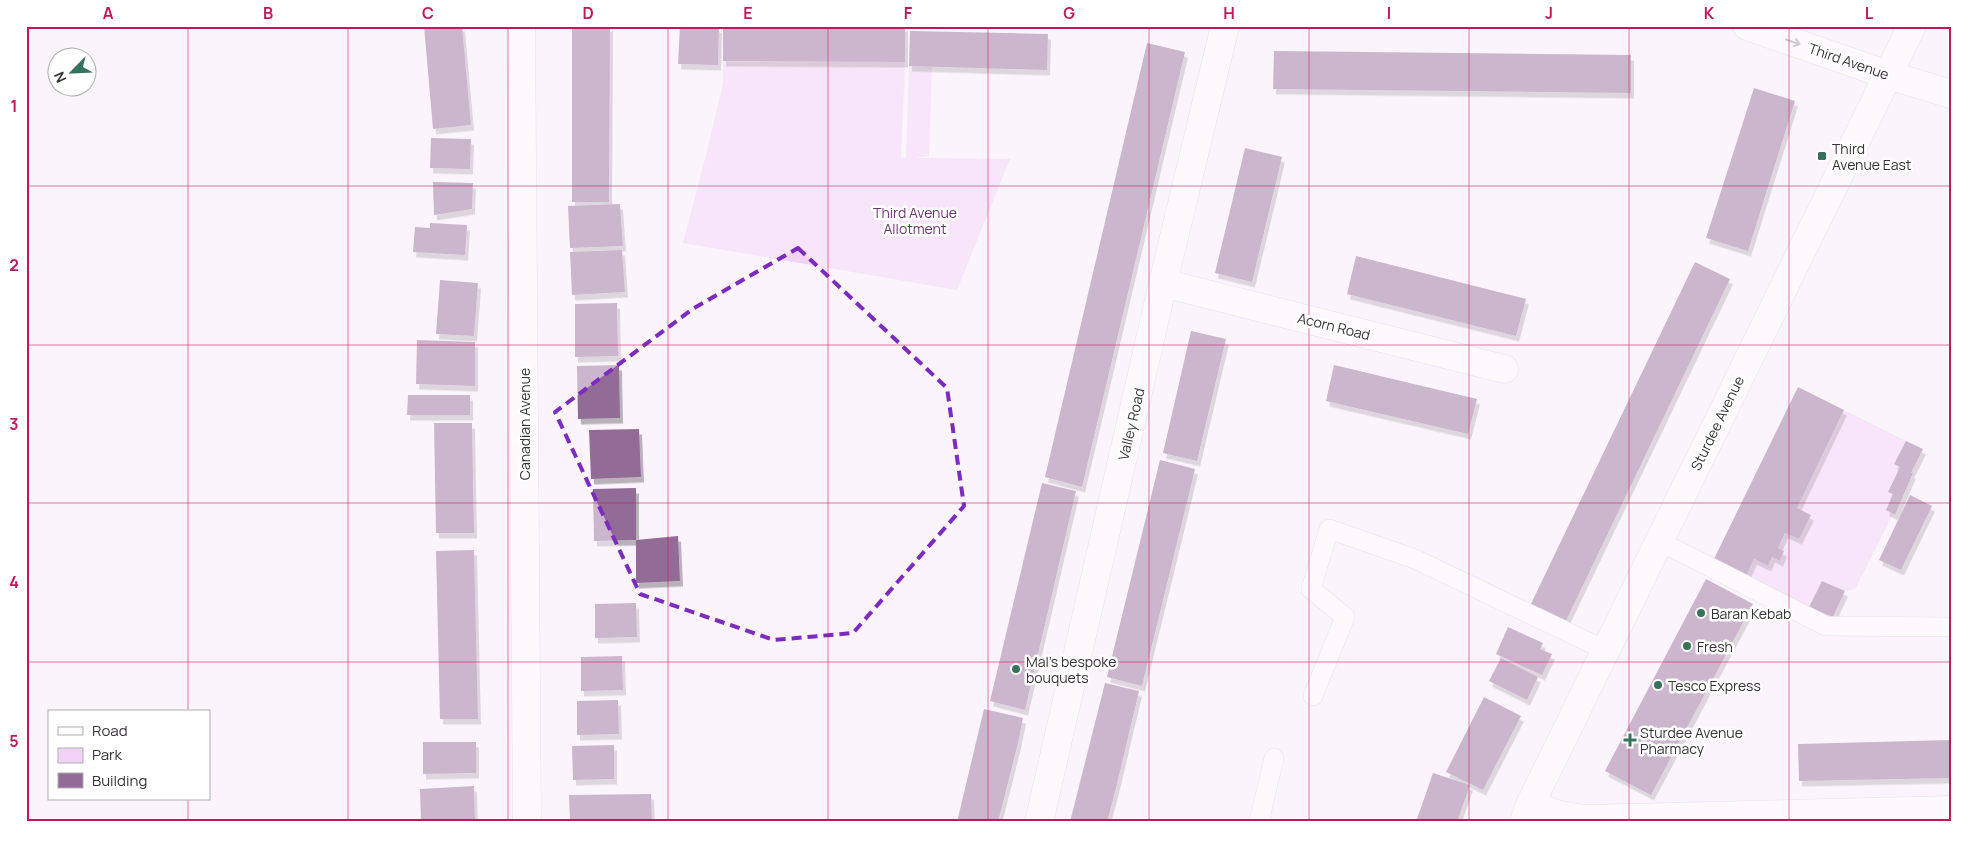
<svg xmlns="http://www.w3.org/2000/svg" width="1977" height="848" font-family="Manrope,sans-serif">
  <defs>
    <filter id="shadow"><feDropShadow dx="3" dy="5.5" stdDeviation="0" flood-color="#0004"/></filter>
  </defs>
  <rect width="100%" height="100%" fill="#fbf4fc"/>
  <path fill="#f2d2f5" d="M723,61L905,62L901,158L906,157L909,66L932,67L929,156L914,158L1010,159L957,290L683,243L706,155L723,84Z
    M1844,410L1906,441L1894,464L1900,467L1888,491L1893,494L1886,510L1893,514L1855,589L1845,591L1822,581L1809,607L1746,577L1754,559L1768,566L1772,557L1780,560L1784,551L1778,548L1785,533L1799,539L1811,515L1797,508Z"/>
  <path fill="#926c96" filter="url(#shadow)" d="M424,26H462L471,125L433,129Z
    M572,26H610L609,202H572Z
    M680,26L719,27L718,65L678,64Z
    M723,26H905V62L723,61Z
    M910,31L1048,34L1047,70L909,66Z
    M1147,43L1185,52L1082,487L1045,477Z
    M1274,51L1631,55V93L1273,89Z
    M1754,88L1795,101L1748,251L1706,238Z
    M431,138L471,139L470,169L430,168Z
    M1245,148L1282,157L1252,282L1215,273Z
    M433,182L473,183L472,209L434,215Z
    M620,204L623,246L570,248L568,206Z
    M430,223L467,225L465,255L413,252L415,227L430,228Z
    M622,250L625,292L572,295L570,252Z
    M1356,256L1526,299L1516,336L1347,294Z
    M1695,262L1730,279L1563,627L1528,610Z
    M440,280L478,283L474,336L436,334Z
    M617,303L618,356L575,357V304Z
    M1191,331L1226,339L1197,461L1163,453Z
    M417,340L475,342V386L416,384Z
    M619,365L620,418L578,419L577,366Z
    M1334,365L1477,399L1468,434L1326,401Z
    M1798,387L1844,410L1797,508L1811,515L1799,539L1785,533L1778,548L1784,551L1780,561L1772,557L1768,566L1754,559L1746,577L1713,561Z
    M408,395H470V415H407Z
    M434,423H472L474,533H436Z
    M639,429L641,477L591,479L589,430Z
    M1906,441L1923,449L1911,473H1913L1895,515L1886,510L1893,494L1888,492L1900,467L1894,464Z
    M1160,460L1195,469L1142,686L1107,677Z
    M1042,483L1076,491L1025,710L990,701Z
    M636,488V540L594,541L593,489Z
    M1910,495L1932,506L1901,570L1879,560Z
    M678,536L680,581L636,583V540Z
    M474,550L478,719H440L436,551Z
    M1706,579L1753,604L1651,795L1605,771Z
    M1822,581L1845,591L1833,617L1809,607Z
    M636,603L637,637L595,638V604Z
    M1508,627L1543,643L1540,649L1552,654L1542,675L1496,654Z
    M622,656L623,690L581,691V657Z
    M1501,658L1538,677L1527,700L1489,681Z
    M1105,683L1139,691L1116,788L1107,822H1070Z
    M1484,697L1521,716L1483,790L1446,772Z
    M618,700L619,734L577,735V701Z
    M984,709L1023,718L1018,743L998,822H957Z
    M1951,740V778L1799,781L1798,744Z
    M423,742H476V773L423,774Z
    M614,745V779L573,780L572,746Z
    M1433,773L1470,785L1457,822H1416Z
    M474,786L475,822H421L420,789Z
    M651,794L652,822H570L569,795Z"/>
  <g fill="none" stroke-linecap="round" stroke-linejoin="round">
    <defs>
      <path id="service" d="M1659,541L1826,626L1951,627
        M1313,696L1345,617L1311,589L1329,529L1415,559L1607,651
        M1259,822L1274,758"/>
      <path id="minor" d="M521,26L527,822
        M1747,26L1888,75L1951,94
        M1163,283L1504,369
        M1530,805L1559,815L1585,819L1951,810
        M1039,822L1163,283L1225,26"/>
      <path id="tertiary" d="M1524,822L1530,805L1912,26"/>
    </defs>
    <use href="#service" stroke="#d2cbd3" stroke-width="20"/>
    <use href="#minor" stroke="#d2cbd3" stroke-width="29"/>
    <use href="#tertiary" stroke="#d2cbd3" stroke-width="29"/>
    <use href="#service" stroke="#fff" stroke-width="19"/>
    <use href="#minor" stroke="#fff" stroke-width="28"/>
    <use href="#tertiary" stroke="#fff" stroke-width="28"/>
  </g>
  <defs><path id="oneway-shaft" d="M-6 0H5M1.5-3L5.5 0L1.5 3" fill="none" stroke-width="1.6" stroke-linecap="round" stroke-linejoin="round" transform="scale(1.25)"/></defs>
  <use stroke="#9a999a" href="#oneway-shaft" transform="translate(1793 42) rotate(19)"/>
  <path d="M0 0H1977V848H0ZM798,248L947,388L964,506L853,633L774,640L640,594L555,412L694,308Z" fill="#fbf4fc" fill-opacity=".55" fill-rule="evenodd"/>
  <path fill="none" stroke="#7b2cbf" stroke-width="4" stroke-dasharray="10 6" stroke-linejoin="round" d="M798,248L947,388L964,506L853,633L774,640L640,594L555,412L694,308Z"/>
  <path fill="none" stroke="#c2185b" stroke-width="1" stroke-opacity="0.55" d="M188,26V712M348,26V822M508,26V822M668,26V822M828,26V822M988,26V822M1149,26V822M1309,26V822M1469,26V822M1629,26V822M1789,26V822M26,186H1951M26,345H1951M26,503H1951M26,662H1951M188,799V822"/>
  <g fill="#37725c" stroke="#fff" stroke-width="2">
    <rect x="1817" y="151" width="10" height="10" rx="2.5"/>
    <circle cx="1701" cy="613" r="5"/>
    <circle cx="1687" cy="646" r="5"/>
    <circle cx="1016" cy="669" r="5"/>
    <circle cx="1658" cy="685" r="5"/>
    <path d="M1627.5 732.5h5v5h5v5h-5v5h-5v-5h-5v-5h5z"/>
  </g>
  <g text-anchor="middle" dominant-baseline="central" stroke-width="5" stroke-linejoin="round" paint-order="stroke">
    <g font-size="14" fill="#363336" stroke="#fff">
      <text transform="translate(1849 61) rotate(19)">Third Avenue</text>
      <text transform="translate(1334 326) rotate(14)">Acorn Road</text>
      <text transform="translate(1717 423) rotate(-64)">Sturdee Avenue</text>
      <text transform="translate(524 424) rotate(-90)">Canadian Avenue</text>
      <text transform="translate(1131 424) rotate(-77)">Valley Road</text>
    </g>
    <g font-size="14" fill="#363336" stroke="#fff" text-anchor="start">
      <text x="1832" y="148">Third<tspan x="1832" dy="16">Avenue East</tspan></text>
      <text x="1711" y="613">Baran Kebab</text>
      <text x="1697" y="646">Fresh</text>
      <text x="1026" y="661">MaI's bespoke<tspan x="1026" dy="16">bouquets</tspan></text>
      <text x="1668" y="685">Tesco Express</text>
      <text x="1640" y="732">Sturdee Avenue<tspan x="1640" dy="16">Pharmacy</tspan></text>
    </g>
    <g font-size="14" fill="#6a3870" stroke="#fff">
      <text x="915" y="212">Third Avenue<tspan x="915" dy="16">Allotment</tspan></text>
    </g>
  </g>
  <rect width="1977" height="848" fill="none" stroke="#ffffff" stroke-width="55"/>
  <rect x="48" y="710" width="162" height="90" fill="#ffffff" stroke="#afadaf"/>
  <rect x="58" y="727" width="25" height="8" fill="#ffffff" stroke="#afadaf"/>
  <text x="92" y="736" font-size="15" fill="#363336">Road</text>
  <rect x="58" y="748" width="25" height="15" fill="#f2d2f5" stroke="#afadaf"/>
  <text x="92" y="760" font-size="15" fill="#363336">Park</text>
  <rect x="58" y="773" width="25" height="15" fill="#926c96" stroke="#afadaf"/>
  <text x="92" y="786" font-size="15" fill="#363336">Building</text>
  <g transform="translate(72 72) rotate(246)"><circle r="24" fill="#ffffff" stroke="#afadaf"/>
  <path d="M0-4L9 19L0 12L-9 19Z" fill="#37725c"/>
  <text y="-8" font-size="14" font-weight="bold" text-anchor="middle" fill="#363336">N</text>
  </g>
  <rect x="28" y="28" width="1922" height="792" fill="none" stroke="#c2185b" stroke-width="2"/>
  <g font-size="16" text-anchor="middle" font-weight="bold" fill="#c2185b">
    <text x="108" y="19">A</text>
    <text x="268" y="19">B</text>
    <text x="428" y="19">C</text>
    <text x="588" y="19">D</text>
    <text x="748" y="19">E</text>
    <text x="908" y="19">F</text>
    <text x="1069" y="19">G</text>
    <text x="1229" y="19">H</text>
    <text x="1389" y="19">I</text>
    <text x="1549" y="19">J</text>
    <text x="1709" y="19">K</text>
    <text x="1869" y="19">L</text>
    <text x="14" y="112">1</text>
    <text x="14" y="271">2</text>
    <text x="14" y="430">3</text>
    <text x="14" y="588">4</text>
    <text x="14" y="747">5</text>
  </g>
</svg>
